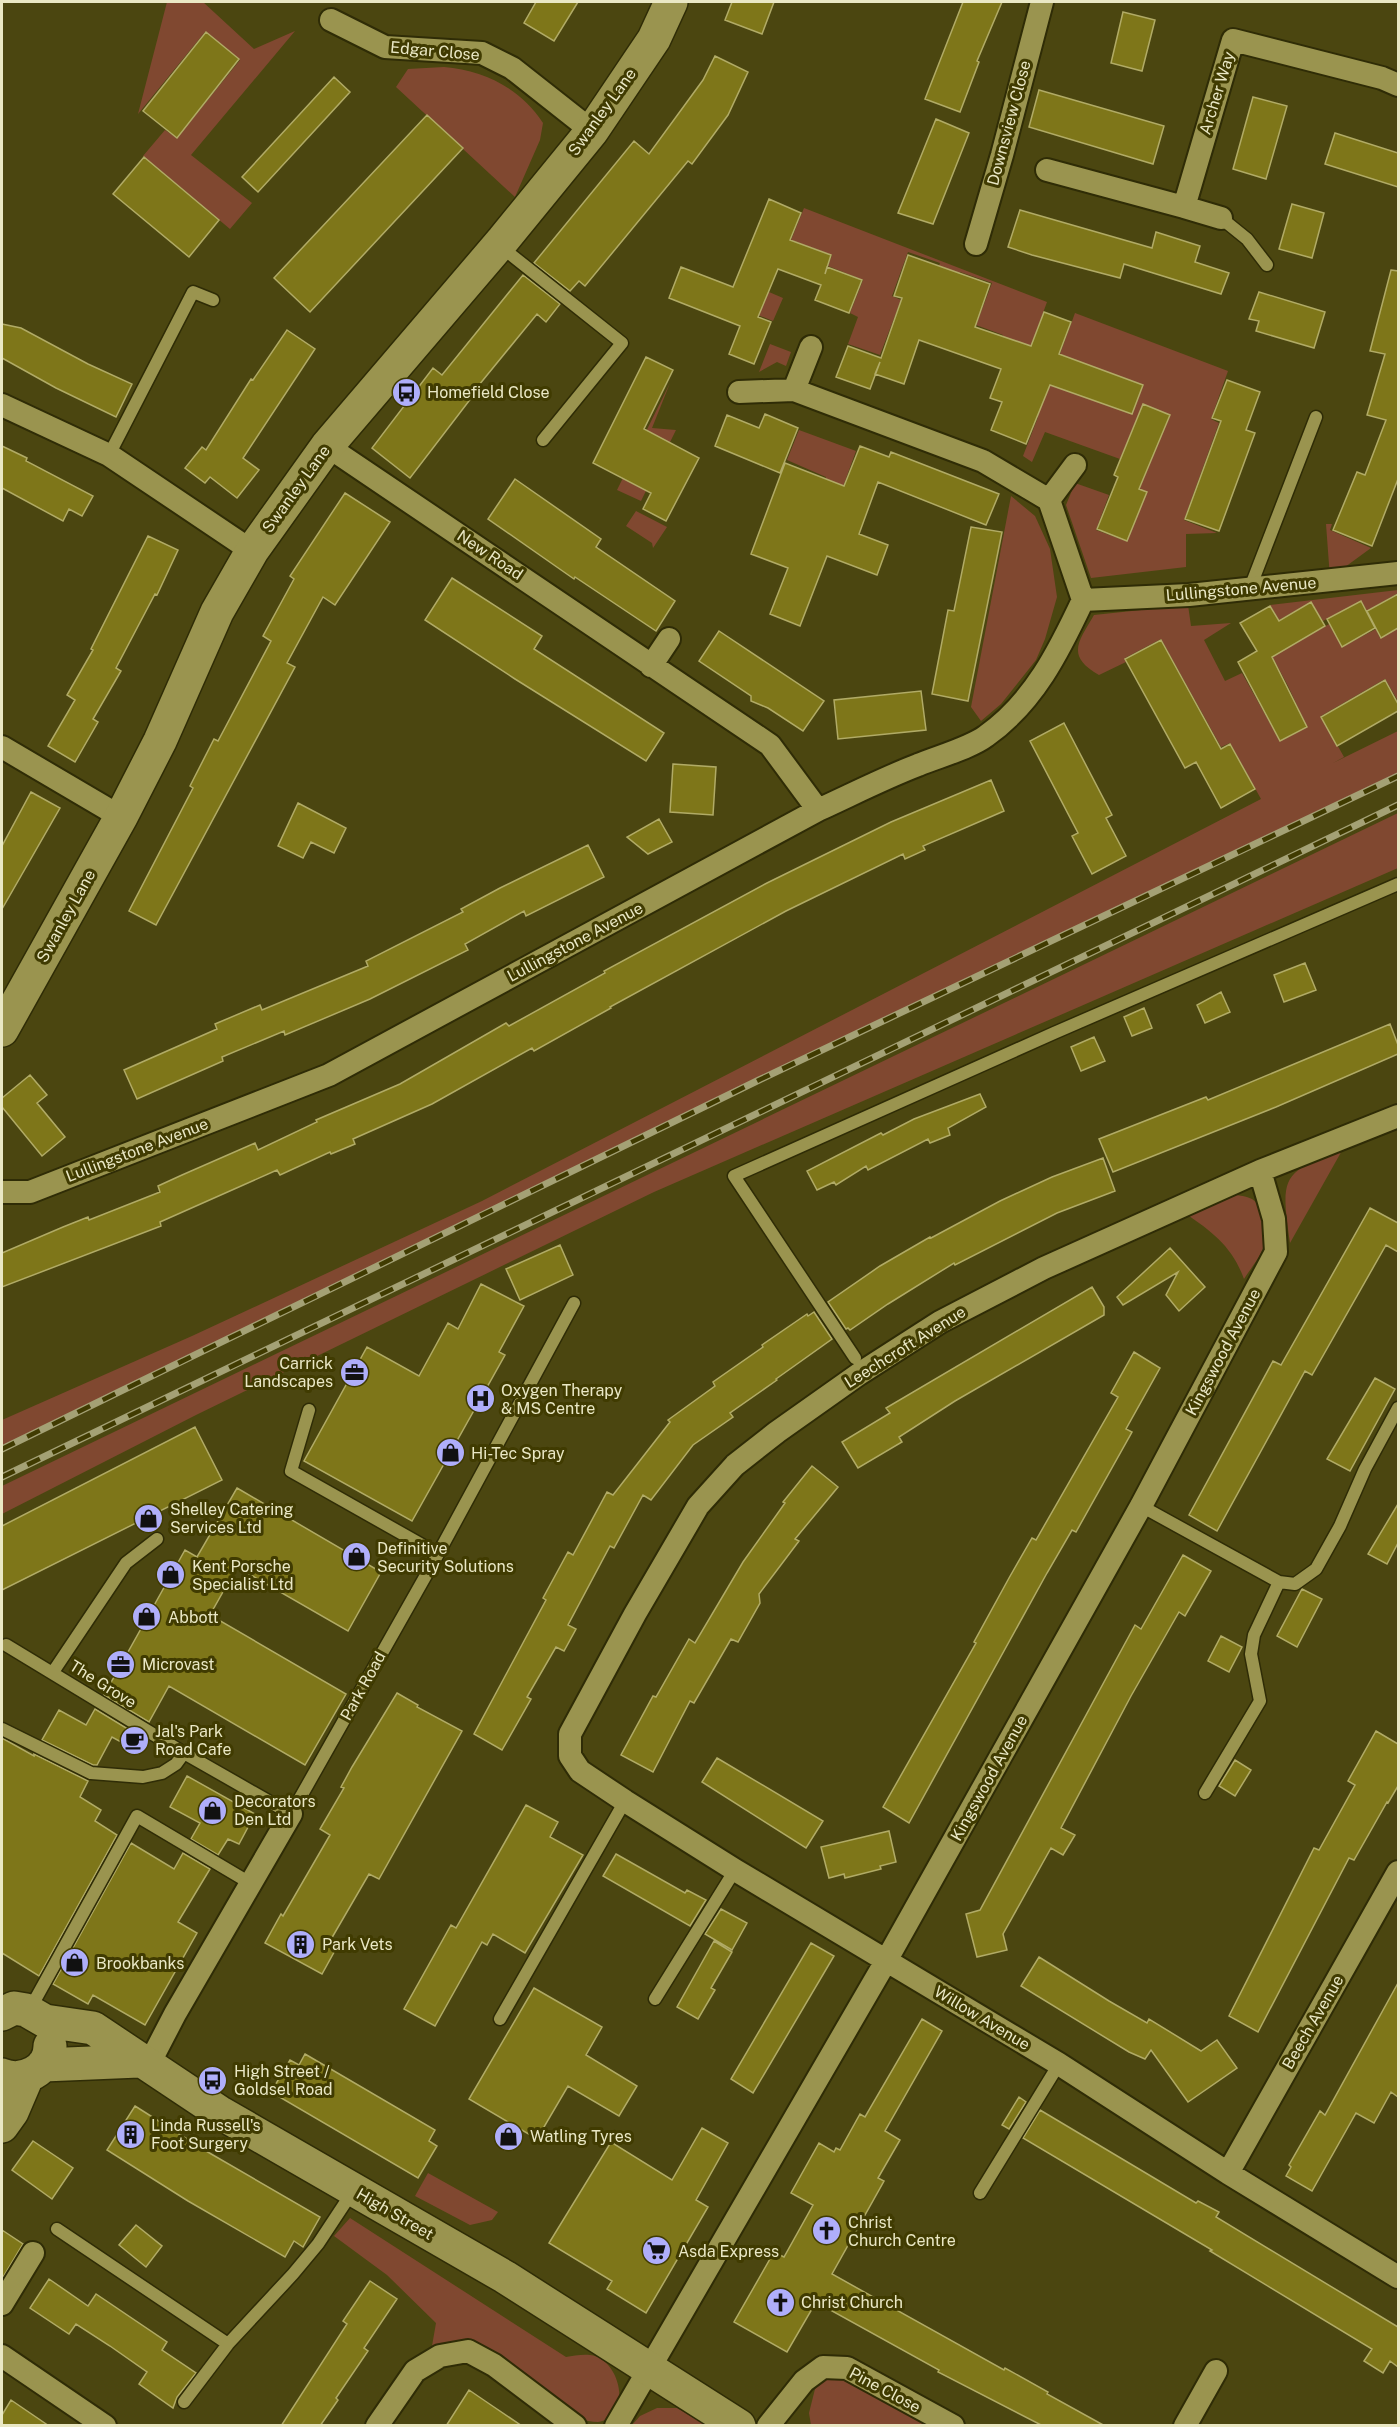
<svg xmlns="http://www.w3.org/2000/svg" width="1400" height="2427" font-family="'Public Sans',sans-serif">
  <rect width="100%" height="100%" fill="#4b4610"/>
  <path fill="#804830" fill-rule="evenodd" d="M167,2H203L254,49L295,31L191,155L252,203L230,229L143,156L165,130L177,138L240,60L205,32L138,114Z
    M444,67C484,70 521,89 543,123L540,140L515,197L396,87L408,69Z
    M804,208L1047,302L1028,354L1000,344L1003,335L976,325L992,283L960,272L944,316L924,305L940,263L908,252L892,296L901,300L880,355L848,344L858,317L850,313L863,280L828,266L832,255L791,240Z
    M757,287L783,298L773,321L748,311Z
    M1075,313L1228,371L1211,419L1219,423L1184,520L1217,533L1186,534V567L1091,578L1066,505L1075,483L1109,495L1096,530L1126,541L1146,493L1139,490L1169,415L1143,404L1120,459L1045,432L1032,462L1023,456L1038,417L1021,408L1057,362ZM1073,360L1143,385L1132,414L1063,389Z
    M770,344L791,352L786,366L777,362L759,372Z
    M670,383L652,428L676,430L641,501L617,490Z
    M799,430L856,451L832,517L816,504L826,477L787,460Z
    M1011,496L1035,516L1050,549L1057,597L1045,639L1036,660L1001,704L981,721L971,707Z
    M636,511L667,527L653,548L652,543L626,526Z
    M1326,524H1332L1330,530L1371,548L1330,578Z
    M1398,590V593L1367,611L1361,601L1323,621L1311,602L1279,620L1270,605Z
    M1188,605L1191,626L1231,623L1204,640L1225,681L1242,673L1280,741L1307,727L1288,686L1266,645H1293L1329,624L1342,647L1376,629L1380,638L1398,628V701L1385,679L1321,716L1344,757L1333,763L1398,731V776L758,1078L2,1447V1420L192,1336L482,1201L1261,799L1230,743L1221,747L1161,639L1125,658L1126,662L1099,675C1065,656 1079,641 1094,615Z
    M1398,813V868L654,1192L196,1415L2,1514V1486Z
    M1344,1147L1290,1243C1280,1174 1282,1174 1344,1147Z
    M1229,1194C1236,1195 1246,1196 1252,1199C1263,1206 1268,1230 1265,1242C1262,1255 1251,1268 1244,1279C1233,1248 1213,1232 1186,1214Z
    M428,2173L498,2212L492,2220L470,2225L415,2196Z
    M350,2218L566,2357C573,2356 582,2354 590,2355C620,2358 634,2417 598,2422C592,2422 585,2420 579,2420L465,2343L432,2346L436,2323L387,2275L334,2236Z
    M842,2375L933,2425H811L809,2413L817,2381Z
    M657,2408H677L706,2425H632L640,2416Z"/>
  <path fill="#7e7619" stroke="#b1ab66" stroke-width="1.5" d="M536,2H578L554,41L524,23Z
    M732,2H774L762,34L725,20Z
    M963,2H1002L977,61L979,62L960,112L925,99Z
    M1123,12L1155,20L1142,71L1111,63Z
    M206,32L239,59L177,138L143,111Z
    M715,56L748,72L728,115L692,164L688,161L585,286L579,281L570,291L534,263L634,141L649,154L703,80Z
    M334,77L350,92L258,192L242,177Z
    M1039,90L1164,126L1153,164L1029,127Z
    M1253,97L1287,106L1266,179L1233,169Z
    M427,115L463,148L310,312L274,278Z
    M936,119L969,133L933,224L898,213Z
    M1335,133L1398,153V187L1325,164Z
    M144,157L219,220L189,257L113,194Z
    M769,199L801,213L790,240L831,255L825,274L827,267L862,280L849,313L815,300L821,285L778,269L758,317L771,322L754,364L729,354L740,326L669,298L681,267L733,287Z
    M1292,204L1324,213L1312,258L1279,249Z
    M1020,210L1152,248L1156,232L1200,246L1195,262L1229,273L1221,294L1124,264L1120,278L1032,255L1008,247Z
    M908,255L990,284L975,327L1031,346L1044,312L1071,322L1059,354L1143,385L1132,414L1050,385L1026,444L991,430L1002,402L990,398L1001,369L919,340L904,384L875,374L880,362L870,389L836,377L848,346L881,358L902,298L894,296Z
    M1391,270L1398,271V479L1372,546L1333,530L1357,472L1365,475L1386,420L1367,415L1385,354L1370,351Z
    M523,275L560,304L546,322L537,314L470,396L472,397L410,478L372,448L433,368L442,375Z
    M1259,292L1325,312L1314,348L1256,331L1259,321L1249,319Z
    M2,324L21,328L88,364L132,384L116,417L56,388L2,358Z
    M287,330L315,349L243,458L259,470L237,498L210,477L205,483L185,468L202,447L206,450L251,379L253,380Z
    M646,357L673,370L644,429L699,458L666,521L643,509L651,493L593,463Z
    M1227,380L1260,392L1246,430L1255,433L1219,531L1185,519L1221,421L1212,418Z
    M1143,404L1170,415L1139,489L1147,492L1127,541L1097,529L1118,477L1114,475Z
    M765,414L798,428L780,473L715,446L727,415L759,428Z
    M2,446L27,458L26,461L93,496L82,516L69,509L63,521L2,488Z
    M860,446L889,457L891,452L999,494L986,525L878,482L859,534L888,545L877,575L827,556L800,626L770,614L788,568L751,554L785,463L844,486Z
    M515,479L601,539L596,547L675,601L656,631L575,577L574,579L488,519Z
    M345,493L390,522L335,605L323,597L287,663L295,667L156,925L129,911L193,788L190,786L214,739L218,741L271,641L263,636L294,579L290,576Z
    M971,527L1002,532L968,701L932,694L948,610L954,611Z
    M148,536L178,550L157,595L155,594L116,668L121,671L93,719L98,722L75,762L48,746L75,700L67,695L93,650L91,649Z
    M452,578L542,636L534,649L664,733L646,761L515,679L425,620Z
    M1398,594V628L1381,638L1367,611Z
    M1361,601L1375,628L1342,647L1327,619Z
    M1311,602L1325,626L1272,657L1307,727L1280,741L1238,662L1257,651L1240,623L1270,606L1279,621Z
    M719,631L824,701L803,731L768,708L751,701V696L699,661Z
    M1161,640L1221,749L1230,744L1255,789L1221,808L1196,762L1185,768L1125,659Z
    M1385,680L1398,704V711L1337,746L1321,717Z
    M921,691L926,730L838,739L834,700Z
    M1064,723L1112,815L1106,818L1126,856L1092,874L1072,836L1078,833L1030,741Z
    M673,764L716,767L713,815L670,812Z
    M991,780L1004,811L923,846L925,850L905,859L903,854L786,911L610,1007L611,1008L534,1051L532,1048L432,1104L353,1139L355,1144L331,1154L330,1152L280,1175L277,1170L160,1222L161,1226L2,1287V1253L63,1227L88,1217L89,1220L160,1192L158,1186L182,1175L255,1143L258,1150L317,1122L316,1120L400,1084L506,1023L509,1026L605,973L604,971L767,883L891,822Z
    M31,792L60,808L2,909V846Z
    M298,803L346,828L334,853L311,842L303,858L278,846Z
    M659,819L672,842L648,854L627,837Z
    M588,845L604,877L526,916L524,911L465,944L468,950L370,999L285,1035L284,1031L222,1057L223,1061L137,1099L124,1070L217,1029L215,1024L260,1005L262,1010L368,966L366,961L463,912L461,909L500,888Z
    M1305,963L1316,990L1284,1002L1274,975Z
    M1221,992L1230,1012L1205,1023L1197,1005Z
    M1144,1008L1152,1028L1132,1036L1124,1017Z
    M1390,1024L1398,1045V1054L1276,1107L1113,1172L1099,1139L1206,1097L1208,1100Z
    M1094,1037L1105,1061L1081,1071L1071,1047Z
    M30,1075L47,1095L37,1103L65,1137L42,1156L2,1107V1098Z
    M980,1094L986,1107L948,1128L950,1135L930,1143L928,1139L868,1170L866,1166L836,1185L834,1182L817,1190L807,1171L881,1133L883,1135L914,1119Z
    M1103,1158L1115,1191L1057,1213L955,1265L954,1263L888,1304L850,1330L848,1328L846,1329L828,1302L880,1266L930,1237L931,1238L1000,1201L1052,1177Z
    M1370,1208L1398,1223V1252L1386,1245L1312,1375L1305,1371L1217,1531L1189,1515L1273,1361L1281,1365Z
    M560,1245L573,1275L520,1300L506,1269Z
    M1170,1248L1205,1287L1179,1311L1166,1295L1178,1272L1123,1305L1117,1297Z
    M481,1284L524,1306L499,1352L505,1355L412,1521L304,1461L367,1347L419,1376L448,1323L458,1329Z
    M1092,1287L1104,1307V1315L955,1401L899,1437L902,1442L858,1468L842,1442L890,1413L886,1408Z
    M814,1312L832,1339L776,1379L777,1380L730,1413L733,1417L693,1445L651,1500L643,1495L614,1548L610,1546L568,1625L576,1629L564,1651L556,1647L527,1697L531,1699L502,1750L474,1734L546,1600L543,1598L568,1552L573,1555L607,1492L613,1495L670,1422L668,1420L715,1386L713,1382L763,1347L762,1345L807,1314L808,1316Z
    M1134,1352L1160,1368L1126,1429L1132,1432L1076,1532L1072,1530L1047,1573L909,1823L883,1807L976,1643L974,1642L1009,1578L1032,1538L1036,1540L1118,1397L1111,1393Z
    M1375,1378L1395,1389L1350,1471L1327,1459Z
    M195,1427L222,1480L2,1590V1526Z
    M812,1466L838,1487L795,1539L799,1541L759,1594L760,1603L738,1642L731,1639L694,1703L690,1701L653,1772L621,1755L653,1696L656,1697L689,1639L695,1643L743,1562L785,1503L783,1502Z
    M237,1488L381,1572L348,1631L237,1567L210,1615L346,1694L305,1765L169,1686L149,1722L104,1695L185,1550L197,1557Z
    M1398,1504V1543L1387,1564L1368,1554Z
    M1183,1555L1211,1571L1185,1616L1179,1612L1131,1696L1061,1828L1075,1835L1063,1855L1051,1848L1003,1934L1007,1950L977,1957L966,1914L980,1910L1135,1625L1141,1629Z
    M1302,1589L1322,1599L1297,1647L1277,1636Z
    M1221,1636L1242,1647L1229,1672L1208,1661Z
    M397,1693L418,1705L417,1707L462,1731L379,1879L369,1874L330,1941L338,1945L322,1974L265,1943L281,1914L283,1916L330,1835L320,1829L344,1788L341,1787L352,1767Z
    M95,1709L141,1737L134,1749L112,1737L97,1765H93L42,1740L59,1710L86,1725Z
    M1376,1731L1398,1744V1786L1388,1803L1387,1802L1354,1860L1349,1858L1258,2032L1229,2016L1314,1848L1319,1850L1355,1785L1348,1781Z
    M2,1738L34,1756V1754L88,1781L80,1797L101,1810L95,1821L117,1835L39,1976L2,1953Z
    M717,1758L823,1821L806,1848L702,1782Z
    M1235,1760L1251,1770L1235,1796L1219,1786Z
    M187,1776L255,1814L239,1844L228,1839L218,1855L191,1839L200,1823L170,1807Z
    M526,1805L558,1822L550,1837L583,1855L525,1953L493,1934L487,1945L482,1942L435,2026L404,2009L451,1925L456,1928Z
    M889,1831L896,1862L880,1866L881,1869L845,1878L844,1874L829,1878L821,1847Z
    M131,1843L174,1869L183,1853L210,1869L178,1922L197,1933L145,2025L93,1995L88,2004L53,1984Z
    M616,1854L685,1893L687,1890L706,1900L690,1926L603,1876Z
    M721,1909L747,1923L732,1950L705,1934Z
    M714,1941L732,1952L711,1988L715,1990L698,2019L677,2007Z
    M811,1943L834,1956L753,2093L731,2079Z
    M1039,1957L1109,2001L1147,2023L1149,2019L1201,2051L1217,2040L1237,2068L1188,2102L1151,2050L1145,2059L1129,2052L1021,1986Z
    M1398,1983V2097L1391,2092L1374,2123L1356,2113L1312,2191L1286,2176L1291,2167L1289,2165L1320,2111L1325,2115Z
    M534,1988L602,2027L586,2055L637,2086L619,2116L568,2086L537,2139L469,2099Z
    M922,2019L942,2031L885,2131L900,2140L878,2178L884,2181L832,2274L1004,2370L1005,2368L1048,2392L1047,2394L1105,2426H1043L938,2372L939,2370L816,2302L787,2352L734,2322L774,2252L784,2257L813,2205L791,2193L819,2143L834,2152L836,2148L840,2150L860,2114L865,2117Z
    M305,2054L435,2130L429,2141L437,2146L418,2178L271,2092L290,2060L299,2065Z
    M1019,2097L1026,2102L1009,2129L1002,2125Z
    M135,2106L206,2151L320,2217L303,2247L294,2241L285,2257L188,2201L107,2150Z
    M1040,2110L1196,2203L1198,2201L1219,2212L1216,2217L1398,2327V2367L1390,2361L1383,2373L1364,2361L1372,2349L1210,2251L1212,2250L1023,2138Z
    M702,2128L728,2143L696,2200L708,2207L646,2313L607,2289L612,2281L549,2243L611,2142L672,2180Z
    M33,2141L73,2168L52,2199L12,2170Z
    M136,2225L162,2246L146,2267L119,2245Z
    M2,2230L23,2244L2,2279Z
    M49,2279L88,2306L96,2294L167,2342L162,2350L196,2373L177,2397L173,2408L139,2384L147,2372L110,2346L76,2324L69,2334L30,2308Z
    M370,2281L397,2299L364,2348L368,2351L336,2398L338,2400L320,2426H281L347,2324L343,2321Z
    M469,2390L491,2405L522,2426H446Z
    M11,2400L49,2426H2V2415Z"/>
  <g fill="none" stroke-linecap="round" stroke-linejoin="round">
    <defs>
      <path id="service" d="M1221,218L1247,239L1267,265
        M500,246L622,343L543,440
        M109,455L193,292L213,300
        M1250,588L1316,417
        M855,1358L734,1176L1054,1033L1398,884
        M309,1410L291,1471L438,1554
        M1141,1506L1279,1582L1295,1584L1316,1569L1340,1526L1365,1469L1398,1408
        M6,1645L184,1753L291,1814L438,1554L574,1303
        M53,1672L126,1563L157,1539
        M2,1729L91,1773L143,1777L162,1773L176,1764L184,1753
        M1205,1793L1260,1701L1251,1654L1254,1635L1279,1582
        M655,1999L735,1870
        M30,2009L137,1816L250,1883
        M500,2019L625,1801
        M980,2193L1059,2064
        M57,2229L228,2344
        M184,2402L228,2344L293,2274L318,2244L353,2191"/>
      <path id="minor" d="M331,20L385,47L482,53L512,68L592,131
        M1047,170L1184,207L1233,40L1382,78L1398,85
        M1184,207L1221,218
        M976,244L1002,155L1042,2
        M794,390L811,347
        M739,392L794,390L983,461L1049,500L1083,600
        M2,405L109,455L252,551
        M327,446L770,745L818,810
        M1049,500L1075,465
        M651,666L669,639
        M2,747L121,817
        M1398,1116L1260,1171L1044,1268L940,1322L859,1374L777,1432L735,1465L698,1506L635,1614L570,1734V1756L580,1771L625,1801L735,1870L1059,2064L1228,2173L1398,2277
        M2,1192H30L329,1075L818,810C851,795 884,778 918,765C937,757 970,748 986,736C1034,702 1059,651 1083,600L1189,595L1398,573
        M148,2066L175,2014L291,1814
        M1228,2173L1398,1872
        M2,2304L33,2253
        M2,2356L105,2426
        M377,2426L415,2371L440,2356L468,2351L494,2365L575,2426
        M616,2426L886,1961L1141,1506L1276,1252L1274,1219L1260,1171
        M768,2426L804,2381L823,2367L847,2368L953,2426
        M1185,2426L1216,2371"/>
      <path id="secondary" d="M2,1030L121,817L160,741L217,612L252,551L327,446L503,240L592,131L654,39L671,2
        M2,2014L14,2008L26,2010L45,2021L93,2028L219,2112L505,2277L739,2426
        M43,2065L139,2061
        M2,2075C22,2083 50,2071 50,2046
        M2,2126L12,2112L27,2077"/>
    </defs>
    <use href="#service" stroke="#2f2c06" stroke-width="15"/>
    <use href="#minor" stroke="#2f2c06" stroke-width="26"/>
    <use href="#secondary" stroke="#2f2c06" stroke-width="36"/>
    <use href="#service" stroke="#9a944f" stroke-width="12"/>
    <use href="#minor" stroke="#9a944f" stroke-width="22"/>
    <use href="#secondary" stroke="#9a944f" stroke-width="33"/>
    <defs>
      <path id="rail" d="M2,1449L759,1080L1398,776
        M2,1477L1398,805"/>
    </defs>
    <use href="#rail" stroke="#a4a175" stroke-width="7"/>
    <use href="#rail" stroke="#403b01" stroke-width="4.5" stroke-dasharray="14" stroke-linecap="butt"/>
  </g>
  <defs>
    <symbol id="bus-disc" viewBox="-11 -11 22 22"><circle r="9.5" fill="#afaefa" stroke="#403b01"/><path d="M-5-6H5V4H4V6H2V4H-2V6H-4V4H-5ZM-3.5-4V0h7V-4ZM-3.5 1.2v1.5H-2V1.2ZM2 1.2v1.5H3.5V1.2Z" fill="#111"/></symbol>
    <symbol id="office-disc" viewBox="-11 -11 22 22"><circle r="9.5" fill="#afaefa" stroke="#403b01"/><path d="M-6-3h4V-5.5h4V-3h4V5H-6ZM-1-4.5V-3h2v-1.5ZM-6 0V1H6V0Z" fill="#111"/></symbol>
    <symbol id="hospital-disc" viewBox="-11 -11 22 22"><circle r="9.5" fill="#afaefa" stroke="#403b01"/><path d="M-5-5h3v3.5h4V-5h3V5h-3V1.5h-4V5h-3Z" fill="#111"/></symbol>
    <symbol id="shop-disc" viewBox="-11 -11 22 22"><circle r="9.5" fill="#afaefa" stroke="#403b01"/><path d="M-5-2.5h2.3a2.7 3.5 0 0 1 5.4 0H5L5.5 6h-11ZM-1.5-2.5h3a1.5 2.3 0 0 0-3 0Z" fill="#111"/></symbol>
    <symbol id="cafe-disc" viewBox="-11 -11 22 22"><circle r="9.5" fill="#afaefa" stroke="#403b01"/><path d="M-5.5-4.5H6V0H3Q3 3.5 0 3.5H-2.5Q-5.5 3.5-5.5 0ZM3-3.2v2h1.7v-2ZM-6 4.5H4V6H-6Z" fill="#111"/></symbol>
    <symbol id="building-disc" viewBox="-11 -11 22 22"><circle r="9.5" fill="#afaefa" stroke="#403b01"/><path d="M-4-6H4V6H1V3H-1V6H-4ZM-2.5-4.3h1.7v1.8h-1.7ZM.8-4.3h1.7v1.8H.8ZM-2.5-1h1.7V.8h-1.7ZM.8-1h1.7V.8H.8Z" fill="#111"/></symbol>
    <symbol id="church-disc" viewBox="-11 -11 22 22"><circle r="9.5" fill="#afaefa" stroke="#403b01"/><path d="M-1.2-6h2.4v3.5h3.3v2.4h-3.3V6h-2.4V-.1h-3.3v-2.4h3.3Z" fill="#111"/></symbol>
    <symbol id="supermarket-disc" viewBox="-11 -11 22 22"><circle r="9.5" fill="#afaefa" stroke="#403b01"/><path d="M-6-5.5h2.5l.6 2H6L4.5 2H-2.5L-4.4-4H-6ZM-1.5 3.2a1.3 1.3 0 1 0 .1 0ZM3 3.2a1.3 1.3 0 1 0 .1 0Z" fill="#111"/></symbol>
  </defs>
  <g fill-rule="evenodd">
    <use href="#bus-disc" x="390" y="376" width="33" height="33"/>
    <use href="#office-disc" x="338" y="1356" width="33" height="33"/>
    <use href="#hospital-disc" x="464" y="1382" width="33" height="33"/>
    <use href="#shop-disc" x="434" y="1436" width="33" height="33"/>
    <use href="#shop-disc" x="132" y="1502" width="33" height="33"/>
    <use href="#shop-disc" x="340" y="1540" width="33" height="33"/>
    <use href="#shop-disc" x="154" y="1558" width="33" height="33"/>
    <use href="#shop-disc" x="130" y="1600" width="33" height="33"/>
    <use href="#office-disc" x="104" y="1648" width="33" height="33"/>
    <use href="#cafe-disc" x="118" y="1724" width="33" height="33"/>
    <use href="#shop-disc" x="196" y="1794" width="33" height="33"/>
    <use href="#building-disc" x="284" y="1928" width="33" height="33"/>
    <use href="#shop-disc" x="58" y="1946" width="33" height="33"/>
    <use href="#bus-disc" x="196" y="2064" width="33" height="33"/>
    <use href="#building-disc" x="114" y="2118" width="33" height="33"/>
    <use href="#shop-disc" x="492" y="2120" width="33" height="33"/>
    <use href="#church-disc" x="810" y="2214" width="33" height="33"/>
    <use href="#supermarket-disc" x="640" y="2234" width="33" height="33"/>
    <use href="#church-disc" x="764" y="2286" width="33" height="33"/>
  </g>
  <g text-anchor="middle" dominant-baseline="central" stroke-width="6" stroke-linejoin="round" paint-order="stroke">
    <g font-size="16" fill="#eae8c5" stroke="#403b01">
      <text transform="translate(435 51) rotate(5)">Edgar Close</text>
      <text transform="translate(1217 93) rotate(-73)">Archer Way</text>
      <text transform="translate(602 112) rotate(-54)">Swanley Lane</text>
      <text transform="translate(1009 123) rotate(-75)">Downsview Close</text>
      <text transform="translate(296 489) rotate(-54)">Swanley Lane</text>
      <text transform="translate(490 555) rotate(34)">New Road</text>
      <text transform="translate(1241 589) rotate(-5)">Lullingstone Avenue</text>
      <text transform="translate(66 916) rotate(-61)">Swanley Lane</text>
      <text transform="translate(575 942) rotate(-28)">Lullingstone Avenue</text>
      <text transform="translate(137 1150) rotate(-21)">Lullingstone Avenue</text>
      <text transform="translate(905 1347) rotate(-32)">Leechcroft Avenue</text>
      <text transform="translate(1223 1352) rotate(-62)">Kingswood Avenue</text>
      <text transform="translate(103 1684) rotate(32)">The Grove</text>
      <text transform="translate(363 1686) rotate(-61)">Park Road</text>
      <text transform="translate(989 1778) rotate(-61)">Kingswood Avenue</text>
      <text transform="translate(982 2018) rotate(31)">Willow Avenue</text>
      <text transform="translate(1313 2022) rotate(-60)">Beech Avenue</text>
      <text transform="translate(395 2214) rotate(30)">High Street</text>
      <text transform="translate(885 2390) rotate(28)">Pine Close</text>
    </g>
    <g font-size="16" fill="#eae8c5" stroke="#403b01" text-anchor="start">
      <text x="427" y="392">Homefield Close</text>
      <text x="333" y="1363" text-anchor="end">Carrick<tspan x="333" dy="18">Landscapes</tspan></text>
      <text x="501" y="1390">Oxygen Therapy<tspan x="501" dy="18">&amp; MS Centre</tspan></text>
      <text x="471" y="1453">Hi-Tec Spray</text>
      <text x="170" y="1509">Shelley Catering<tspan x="170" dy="18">Services Ltd</tspan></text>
      <text x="377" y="1548">Definitive<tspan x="377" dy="18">Security Solutions</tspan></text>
      <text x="192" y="1566">Kent Porsche<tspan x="192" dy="18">Specialist Ltd</tspan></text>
      <text x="168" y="1617">Abbott</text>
      <text x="142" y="1664">Microvast</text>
      <text x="155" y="1731">Jal's Park<tspan x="155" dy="18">Road Cafe</tspan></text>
      <text x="234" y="1801">Decorators<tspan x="234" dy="18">Den Ltd</tspan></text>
      <text x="322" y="1944">Park Vets</text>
      <text x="96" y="1963">Brookbanks</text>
      <text x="234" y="2071">High Street /<tspan x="234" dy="18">Goldsel Road</tspan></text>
      <text x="151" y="2125">Linda Russell's<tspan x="151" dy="18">Foot Surgery</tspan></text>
      <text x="530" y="2136">Watling Tyres</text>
      <text x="848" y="2222">Christ<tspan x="848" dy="18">Church Centre</tspan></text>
      <text x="678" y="2251">Asda Express</text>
      <text x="801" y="2302">Christ Church</text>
    </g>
  </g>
  <rect width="1400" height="2427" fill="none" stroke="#eae8c5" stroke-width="6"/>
</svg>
